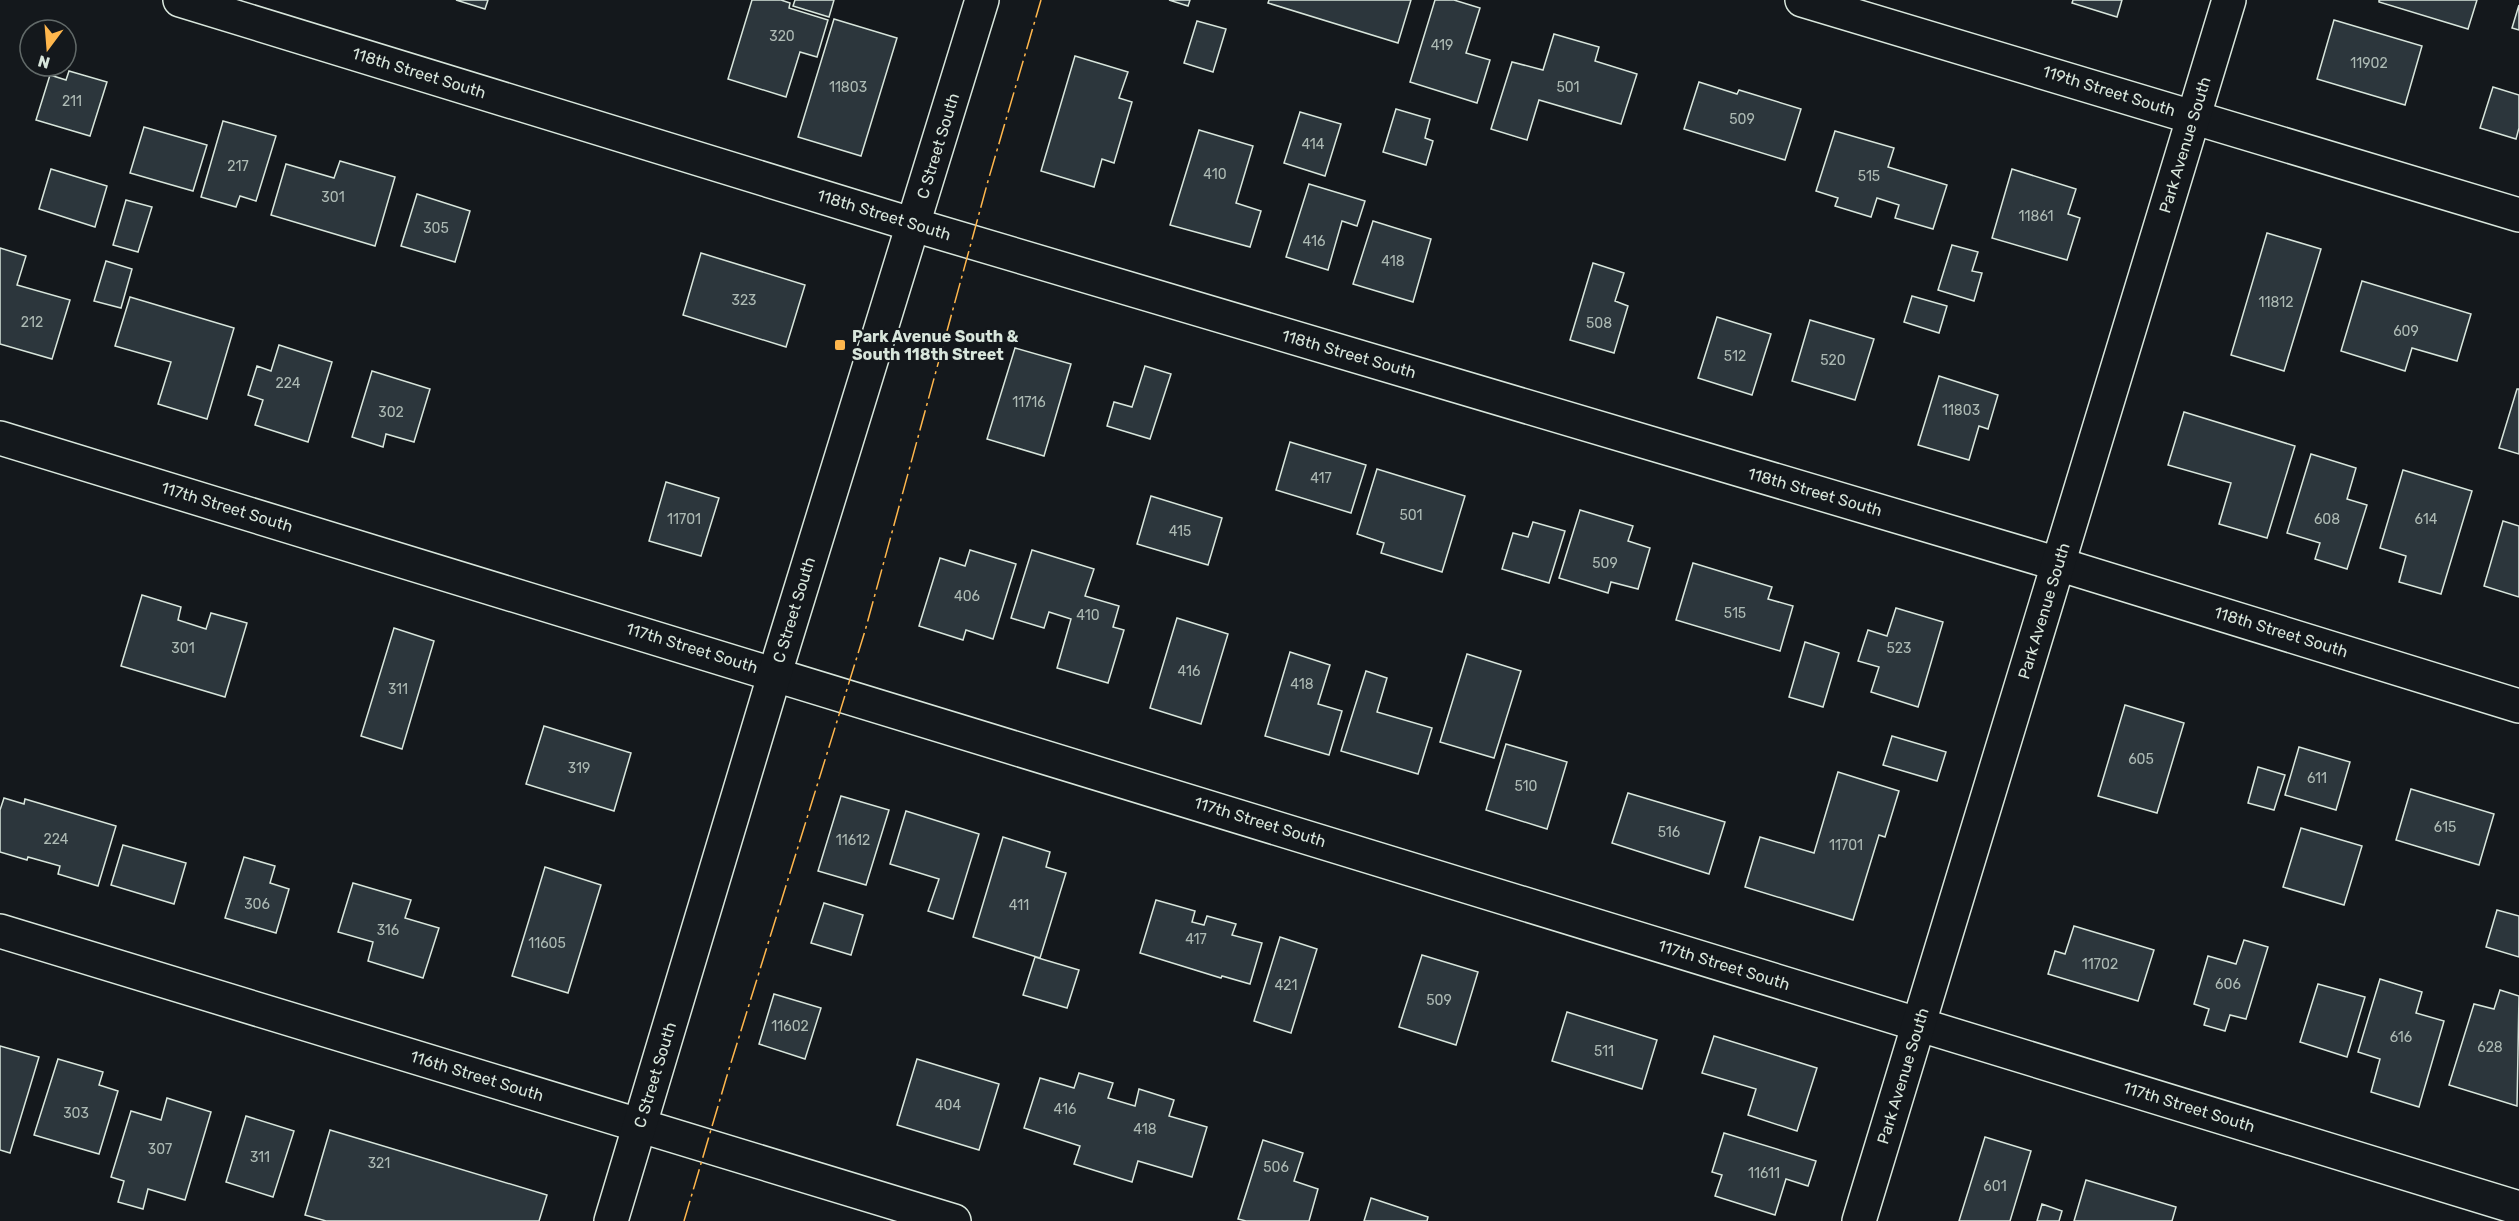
<svg xmlns="http://www.w3.org/2000/svg" width="2519" height="1221" font-family="Rubik,sans-serif">
  <rect width="100%" height="100%" fill="#14181c"/>
  <path fill="#2c363c" stroke="#d8e6dc" stroke-width="1.5" d="M456,0H488L485,9Z
    M752,0H781L790,3L789,8L828,20L817,57L800,52L786,97L728,79Z
    M795,0H834L829,17L793,6Z
    M1169,0H1190L1188,6Z
    M1269,0H1411L1398,43L1268,3Z
    M1435,0H1454L1480,8L1466,53L1490,60L1477,103L1410,82Z
    M2073,0H2122L2117,17L2072,3Z
    M2379,0H2477L2468,29L2379,2Z
    M2519,5V30L2512,28Z
    M834,19L897,38L861,156L798,137Z
    M2334,20L2422,46L2405,105L2317,79Z
    M1197,21L1226,29L1213,72L1184,63Z
    M1554,34L1599,47L1595,61L1637,74L1621,124L1539,100L1527,140L1491,129L1512,62L1543,70Z
    M1075,56L1128,72L1119,98L1132,102L1114,163L1102,159L1094,187L1041,171Z
    M69,71L107,82L90,136L36,120L50,75L66,80Z
    M1699,82L1737,94L1739,90L1801,109L1785,160L1684,129Z
    M2493,87L2519,95V128L2516,139L2480,128Z
    M1396,109L1430,119L1425,138L1433,141L1426,165L1383,152Z
    M1300,112L1341,124L1325,176L1284,163Z
    M223,121L276,136L256,201L240,196L236,207L201,197Z
    M144,127L207,145L193,191L130,173Z
    M1199,130L1253,146L1236,203L1261,211L1250,247L1170,225Z
    M1835,131L1894,148L1888,167L1947,185L1933,229L1895,218L1899,205L1877,198L1871,217L1835,206L1838,198L1816,191Z
    M340,161L395,177L375,246L271,215L286,164L334,178Z
    M51,169L107,186L95,227L39,209Z
    M2012,169L2076,189L2068,214L2080,218L2067,260L1992,238Z
    M1309,184L1365,201L1357,226L1342,221L1328,270L1286,257Z
    M417,194L470,211L455,262L401,246Z
    M126,200L152,207L138,252L113,245Z
    M1373,221L1431,239L1413,302L1353,284Z
    M2267,233L2321,249L2284,371L2231,355Z
    M1952,245L1978,252L1972,271L1982,273L1974,301L1938,290Z
    M0,248L26,256L17,285L70,300L52,359L0,344Z
    M701,253L805,285L786,347L683,315Z
    M106,261L132,269L121,308L94,301Z
    M1593,263L1624,273L1615,301L1628,306L1614,353L1570,340Z
    M2362,281L2471,314L2457,361L2412,348L2405,371L2341,351Z
    M1912,296L1947,306L1939,333L1904,322Z
    M130,297L234,328L207,419L158,404L171,362L115,346Z
    M1717,317L1771,334L1752,395L1698,378Z
    M1810,320L1874,339L1855,400L1792,381Z
    M279,345L332,362L308,442L255,425L263,400L248,395L257,366L271,371Z
    M1015,348L1071,364L1044,456L987,439Z
    M1145,366L1171,374L1150,439L1107,426L1114,402L1132,407Z
    M372,371L430,389L414,442L386,434L383,447L352,437Z
    M1939,376L1998,395L1988,429L1979,426L1969,460L1918,445Z
    M2517,389H2519V454L2499,448Z
    M2184,412L2295,446L2267,538L2219,524L2231,483L2168,465Z
    M1290,442L1366,465L1351,513L1276,490Z
    M2311,454L2356,468L2347,499L2367,505L2347,569L2315,559L2320,543L2287,533Z
    M1377,469L1465,496L1442,572L1381,553L1384,543L1357,534Z
    M2403,470L2472,491L2441,594L2399,582L2406,556L2380,548Z
    M666,482L719,498L701,556L649,541Z
    M1151,496L1222,518L1208,565L1137,544Z
    M1580,510L1633,526L1628,541L1650,548L1638,589L1611,582L1608,593L1559,578Z
    M2503,521L2519,526V597L2484,586Z
    M1533,522L1565,531L1549,583L1502,569L1513,533L1528,537Z
    M970,550L1016,564L993,639L966,630L963,640L919,626L940,558L965,566Z
    M1032,550L1094,569L1085,596L1119,606L1113,627L1124,630L1108,683L1057,668L1071,619L1049,612L1044,628L1011,618Z
    M1693,563L1772,587L1768,599L1793,606L1780,651L1676,620Z
    M142,595L181,607L178,620L206,629L211,613L247,623L225,697L121,666Z
    M1896,608L1943,622L1918,707L1871,692L1879,667L1858,661L1868,630L1887,636Z
    M1177,618L1228,634L1201,724L1150,708Z
    M394,628L434,641L402,749L361,736Z
    M1805,642L1839,653L1823,707L1789,697Z
    M1290,652L1330,665L1318,704L1342,711L1329,755L1265,736Z
    M1467,654L1521,671L1494,758L1440,742Z
    M1366,671L1387,678L1377,712L1432,728L1418,774L1341,751Z
    M2125,705L2184,723L2157,813L2098,796Z
    M544,726L631,753L614,811L526,784Z
    M1892,736L1946,752L1937,781L1883,765Z
    M1506,744L1567,762L1547,829L1486,810Z
    M2299,747L2350,762L2336,810L2285,795Z
    M2258,767L2285,775L2274,810L2248,803Z
    M1838,772L1899,791L1885,837L1879,835L1853,920L1745,887L1760,837L1814,853Z
    M2411,789L2494,814L2479,865L2396,840Z
    M1628,793L1725,822L1709,874L1612,843Z
    M841,796L889,810L866,885L818,871Z
    M4,798L24,804L25,799L116,826L98,886L58,874L60,866L28,857L27,860L0,852V810Z
    M906,811L979,834L953,919L928,911L939,879L890,864Z
    M2301,828L2362,846L2344,905L2283,887Z
    M1003,837L1050,852L1046,867L1066,873L1040,958L973,937Z
    M123,845L186,863L174,904L111,885Z
    M244,857L275,866L270,883L289,889L276,933L225,918Z
    M545,867L601,885L568,993L512,976Z
    M353,883L411,900L405,918L439,928L423,978L368,961L373,942L338,932Z
    M1156,900L1195,911L1192,922L1204,925L1207,916L1236,924L1232,935L1262,943L1250,984L1222,976L1221,978L1140,953Z
    M824,903L863,915L851,955L811,943Z
    M2497,910L2519,916V957L2486,947Z
    M2074,926L2154,950L2138,1001L2048,974L2055,951L2065,954Z
    M1280,937L1317,949L1291,1033L1254,1021Z
    M2244,940L2268,947L2246,1019L2230,1015L2225,1031L2204,1025L2209,1009L2194,1004L2208,956L2236,964Z
    M1422,955L1478,972L1456,1045L1399,1027Z
    M1035,957L1079,970L1067,1008L1023,995Z
    M2380,979L2422,992L2416,1013L2444,1021L2419,1107L2371,1092L2380,1059L2358,1052Z
    M2318,984L2365,997L2347,1057L2300,1042Z
    M2500,990L2519,996L2517,1106L2449,1085L2474,1004L2494,1009Z
    M774,994L821,1008L805,1059L759,1044Z
    M1567,1012L1657,1040L1642,1089L1552,1061Z
    M1714,1036L1817,1068L1797,1131L1748,1115L1756,1089L1702,1073Z
    M0,1046L39,1057L10,1153L0,1150Z
    M58,1059L103,1072L99,1085L118,1091L99,1154L34,1135Z
    M917,1059L999,1084L979,1150L897,1125Z
    M1079,1073L1113,1083L1108,1098L1135,1106L1139,1089L1174,1100L1169,1116L1207,1127L1192,1177L1138,1161L1132,1182L1074,1164L1080,1146L1024,1128L1040,1078L1074,1088Z
    M167,1098L211,1112L185,1200L148,1189L143,1209L118,1202L124,1181L111,1177L131,1111L161,1120Z
    M246,1116L294,1131L273,1197L226,1182Z
    M330,1130L547,1195L539,1221H326L305,1215Z
    M1724,1133L1816,1161L1808,1186L1786,1179L1775,1215L1715,1196L1722,1175L1712,1172Z
    M1985,1137L2031,1151L2010,1221H1959Z
    M1263,1140L1303,1153L1294,1181L1318,1189L1309,1221H1246L1238,1219Z
    M2086,1180L2176,1207L2172,1221H2074Z
    M1371,1198L1428,1217L1427,1221H1364Z
    M2042,1204L2062,1211L2059,1221H2037Z"/>
  <g fill="none" stroke-linecap="round" stroke-linejoin="round">
    <defs>
      <path id="minor" d="M180,0L914,225L2058,564L2519,706
        M1802,0L2519,215
        M0,438L2519,1208"/>
      <path id="tertiary" d="M0,931L954,1221
        M1859,1221L2229,0"/>
      <path id="secondary" d="M611,1221L775,673L982,0"/>
    </defs>
    <use href="#minor" stroke="#d8e6dc" stroke-width="36"/>
    <use href="#tertiary" stroke="#d8e6dc" stroke-width="36"/>
    <use href="#secondary" stroke="#d8e6dc" stroke-width="36"/>
    <use href="#minor" stroke="#14181c" stroke-width="33"/>
    <use href="#tertiary" stroke="#14181c" stroke-width="33"/>
    <use href="#secondary" stroke="#14181c" stroke-width="33"/>
    <path stroke="#ffb74d" stroke-width="1.5" stroke-dasharray="21 4.5 3 4.5" stroke-linecap="butt" d="M684,1221L726,1079L865,631L988,181L1041,0"/>
  </g>
  <rect fill="#ffb74d" stroke="#14181c" stroke-width="2" x="834" y="339" width="12" height="12" rx="3"/>
  <g text-anchor="middle" dominant-baseline="central" stroke-width="4.5" stroke-linejoin="round" paint-order="stroke">
    <g font-size="14" fill="#adbab4">
      <text x="782" y="36">320</text>
      <text x="1442" y="45">419</text>
      <text x="2369" y="63">11902</text>
      <text x="848" y="87">11803</text>
      <text x="1568" y="87">501</text>
      <text x="72" y="101">211</text>
      <text x="1742" y="119">509</text>
      <text x="1313" y="144">414</text>
      <text x="238" y="166">217</text>
      <text x="1215" y="174">410</text>
      <text x="1869" y="176">515</text>
      <text x="333" y="197">301</text>
      <text x="2036" y="216">11861</text>
      <text x="436" y="228">305</text>
      <text x="1314" y="241">416</text>
      <text x="1393" y="261">418</text>
      <text x="744" y="300">323</text>
      <text x="2276" y="302">11812</text>
      <text x="32" y="322">212</text>
      <text x="1599" y="323">508</text>
      <text x="2406" y="331">609</text>
      <text x="1735" y="356">512</text>
      <text x="1833" y="360">520</text>
      <text x="288" y="383">224</text>
      <text x="1029" y="402">11716</text>
      <text x="1961" y="410">11803</text>
      <text x="391" y="412">302</text>
      <text x="1321" y="478">417</text>
      <text x="1411" y="515">501</text>
      <text x="684" y="519">11701</text>
      <text x="2327" y="519">608</text>
      <text x="2426" y="519">614</text>
      <text x="1180" y="531">415</text>
      <text x="1605" y="563">509</text>
      <text x="967" y="596">406</text>
      <text x="1735" y="613">515</text>
      <text x="1088" y="615">410</text>
      <text x="183" y="648">301</text>
      <text x="1899" y="648">523</text>
      <text x="1189" y="671">416</text>
      <text x="1302" y="684">418</text>
      <text x="398" y="689">311</text>
      <text x="2141" y="759">605</text>
      <text x="579" y="768">319</text>
      <text x="2317" y="778">611</text>
      <text x="1526" y="786">510</text>
      <text x="2445" y="827">615</text>
      <text x="1669" y="832">516</text>
      <text x="56" y="839">224</text>
      <text x="853" y="840">11612</text>
      <text x="1846" y="845">11701</text>
      <text x="257" y="904">306</text>
      <text x="1019" y="905">411</text>
      <text x="388" y="930">316</text>
      <text x="1196" y="939">417</text>
      <text x="547" y="943">11605</text>
      <text x="2100" y="964">11702</text>
      <text x="2228" y="984">606</text>
      <text x="1286" y="985">421</text>
      <text x="1439" y="1000">509</text>
      <text x="790" y="1026">11602</text>
      <text x="2401" y="1037">616</text>
      <text x="2490" y="1047">628</text>
      <text x="1604" y="1051">511</text>
      <text x="948" y="1105">404</text>
      <text x="1065" y="1109">416</text>
      <text x="76" y="1113">303</text>
      <text x="1145" y="1129">418</text>
      <text x="160" y="1149">307</text>
      <text x="260" y="1157">311</text>
      <text x="379" y="1163">321</text>
      <text x="1276" y="1167">506</text>
      <text x="1764" y="1173">11611</text>
      <text x="1995" y="1186">601</text>
    </g>
    <g font-size="16" fill="#d8e6dc" stroke="#14181c">
      <text transform="translate(419 73) rotate(17)">118th Street South</text>
      <text transform="translate(2109 91) rotate(17)">119th Street South</text>
      <text transform="translate(2185 145) rotate(-73)">Park Avenue South</text>
      <text transform="translate(938 146) rotate(-73)">C Street South</text>
      <text transform="translate(884 215) rotate(17)">118th Street South</text>
      <text transform="translate(1349 354) rotate(16)">118th Street South</text>
      <text transform="translate(1815 492) rotate(16)">118th Street South</text>
      <text transform="translate(227 507) rotate(17)">117th Street South</text>
      <text transform="translate(794 610) rotate(-73)">C Street South</text>
      <text transform="translate(2044 611) rotate(-73)">Park Avenue South</text>
      <text transform="translate(2281 632) rotate(17)">118th Street South</text>
      <text transform="translate(692 648) rotate(17)">117th Street South</text>
      <text transform="translate(1260 822) rotate(17)">117th Street South</text>
      <text transform="translate(1724 965) rotate(17)">117th Street South</text>
      <text transform="translate(655 1075) rotate(-73)">C Street South</text>
      <text transform="translate(477 1076) rotate(17)">116th Street South</text>
      <text transform="translate(1903 1076) rotate(-73)">Park Avenue South</text>
      <text transform="translate(2189 1107) rotate(17)">117th Street South</text>
    </g>
    <g font-size="16" font-weight="bold" fill="#d8e6dc" stroke="#14181c" text-anchor="start">
      <text x="852" y="336">Park Avenue South &amp;<tspan x="852" dy="18">South 118th Street</tspan></text>
    </g>
  </g>
  <g transform="translate(48 48) rotate(196)"><circle r="28" fill="#14181c" stroke="#626a69" stroke-width="1.5"/>
  <path d="M0-4.5L10 22L0 15L-10 22Z" fill="#ffb74d"/>
  <text y="-9" font-size="16" font-weight="bold" text-anchor="middle" fill="#d8e6dc">N</text>
  </g>
</svg>
